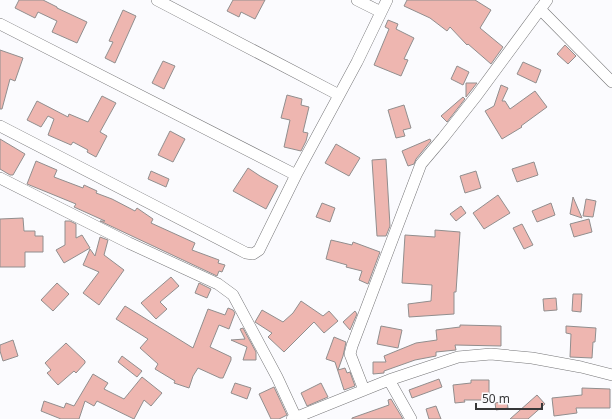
<svg xmlns="http://www.w3.org/2000/svg" width="612" height="419" font-family="'Noto Sans',sans-serif">
  <rect width="100%" height="100%" fill="#fbfbfe"/>
  <path fill="#eeb6b0" stroke="#918e8e" d="M19,0H43L57,7V8L87,22L77,43L52,32L57,21L38,12L35,18L15,8Z
    M233,0H265L255,19L241,12L239,17L227,11Z
    M407,0H475L491,10L480,28L503,47L491,64L468,44L467,45L450,27L447,31L430,18L404,6Z
    M123,10L136,16L115,63L105,58L113,42L109,41Z
    M388,20L398,24L396,29L414,38L404,59L408,60L401,76L374,65L389,29L385,27Z
    M565,45L576,56L568,64L557,54Z
    M0,50L23,58L15,81L10,79L2,109H0Z
    M163,61L175,66L164,89L152,83Z
    M523,62L541,70L536,83L517,74Z
    M457,66L469,72L463,85L451,79Z
    M466,83H477L466,97Z
    M501,85L508,88L502,101H505L510,109L535,91L547,107L521,126L522,127L502,139L485,111L494,106Z
    M287,95L302,99L301,105L309,107L303,132L308,133L306,141L301,151L284,147L290,120L281,118Z
    M102,96L116,103L100,132L107,136L96,157L87,152L88,150L73,142L71,145L48,135L54,119L48,116L41,127L27,120L37,101L68,117L69,114L88,122Z
    M463,97L465,99L447,122L441,116Z
    M404,105L411,128L403,130L405,136L396,138L388,110Z
    M170,131L185,139L173,162L158,155Z
    M0,139L25,154L13,175H10L0,169Z
    M430,139L431,141L416,159L414,164L408,166L402,151Z
    M336,144L360,158L349,176L325,163Z
    M386,159L390,226L386,236H377L372,160Z
    M36,161L57,170L54,177L83,188L84,185L97,191L96,193L112,199L135,211L137,208L153,219L151,223L195,243L192,250L219,260L218,263L225,265L222,272L219,271L217,276L100,221H105L74,207L76,204L27,184Z
    M534,162L538,175L517,182L512,169Z
    M248,168L260,176L278,186L266,209L233,191Z
    M151,171L169,179L166,187L148,179Z
    M476,171L481,188L465,193L460,176Z
    M498,195L510,213L484,229L473,213Z
    M573,197L582,218L570,214Z
    M586,199L596,201L593,217L583,216Z
    M322,203L335,208L330,222L316,217Z
    M551,203L555,215L537,222L532,211Z
    M461,206L466,213L456,221L450,214Z
    M23,218L24,231H35V236H43V252H25V267H0V219Z
    M589,219L592,232L574,237L570,224Z
    M65,221H70L76,224V238L82,235L90,248L64,263L56,250L65,245Z
    M522,224L533,245L524,249L513,228Z
    M435,230L460,232L456,292H454V314L409,317L408,304L431,301L432,285L402,283L405,235L435,237Z
    M100,237L108,240L104,255L124,270L99,305L83,293L99,272L83,265L90,249L95,256Z
    M331,240L352,245L353,242L380,252L368,284L359,280L362,271L346,267L347,265L326,259Z
    M171,277L179,286L160,302L167,309L156,319L141,303Z
    M57,283L69,294L53,311L41,300Z
    M199,283L211,289L207,298L195,293Z
    M573,294H582L581,312L572,311Z
    M556,298L557,310L544,311L543,299Z
    M301,301L323,316L329,311L338,321L324,333L314,322L284,352L268,337L272,333L255,322L262,310L283,322L293,313Z
    M125,306L193,348L208,309L225,315L228,308L233,310L235,313L229,329L219,325L210,347L231,357V360L223,378H220L198,368L193,376L189,388L174,383L175,381L155,369L158,364L140,348L148,339L116,319Z
    M355,311L357,314L350,330L343,322Z
    M460,325L501,326V346L455,345L456,350L436,352V356L415,360L384,371V373L373,374V362H386L384,356L416,343L437,340L436,330L460,327Z
    M381,326L402,330L398,348L377,344Z
    M566,326L596,328L595,342H593L592,358L570,357L571,334L566,333Z
    M243,328L256,352V360H243L247,347L231,340L245,339L240,329Z
    M334,337L346,342L343,356L338,370L345,368L347,373L350,372L355,386L344,390L335,362L326,359Z
    M13,340L18,356L3,361L0,351V345Z
    M66,343L85,361V363L76,373L74,371L58,385L47,373L51,370L45,363Z
    M122,356L142,371L137,377L118,362Z
    M93,374L108,383L104,389L124,399L142,377L162,393L151,406L144,400L134,419L97,401L94,406L85,401L79,419H61L41,411L44,401L64,408L66,403L74,406Z
    M439,379L442,387L412,398L409,390Z
    M471,380H489V400H464L465,402L455,403L453,385L471,383Z
    M235,383L251,388L247,399L231,393Z
    M321,383L328,397L307,406L301,393Z
    M274,387L287,415L279,419H271L259,394Z
    M582,388L610,389V408H576L577,413L554,416L552,398L582,395Z
    M537,395L545,404L528,419H510Z
    M391,399L403,419H352V418L389,405L388,400Z
    M507,401L508,408L496,410L495,403Z
    M436,406L441,419H429L426,409Z"/>
  <g fill="none" stroke-linecap="round" stroke-linejoin="round">
    <defs>
      <path id="minor" d="M157,0L339,95
        M357,0L381,12
        M540,9L612,82
        M0,24L296,175
        M0,126L246,253L253,254L259,250L296,175L357,62L387,0
        M0,178L129,243L218,284L233,295L277,377L296,418
        M389,380L411,419
        M364,390L350,354L352,346L421,164L443,138L477,95L547,0
        M292,419L389,380L458,357L491,354L532,358L581,367L612,375"/>
    </defs>
    <use href="#minor" stroke="#767678" stroke-width="12"/>
    <use href="#minor" stroke="#fff" stroke-width="11"/>
  </g>
  <path d="M476 403v6h66v-6" fill="none" stroke="#383839" stroke-width="2"/>
  <text x="482" y="403" font-size="12" fill="#383839" stroke="#fbfbfe" stroke-width="3" paint-order="stroke">50 m</text>
</svg>
